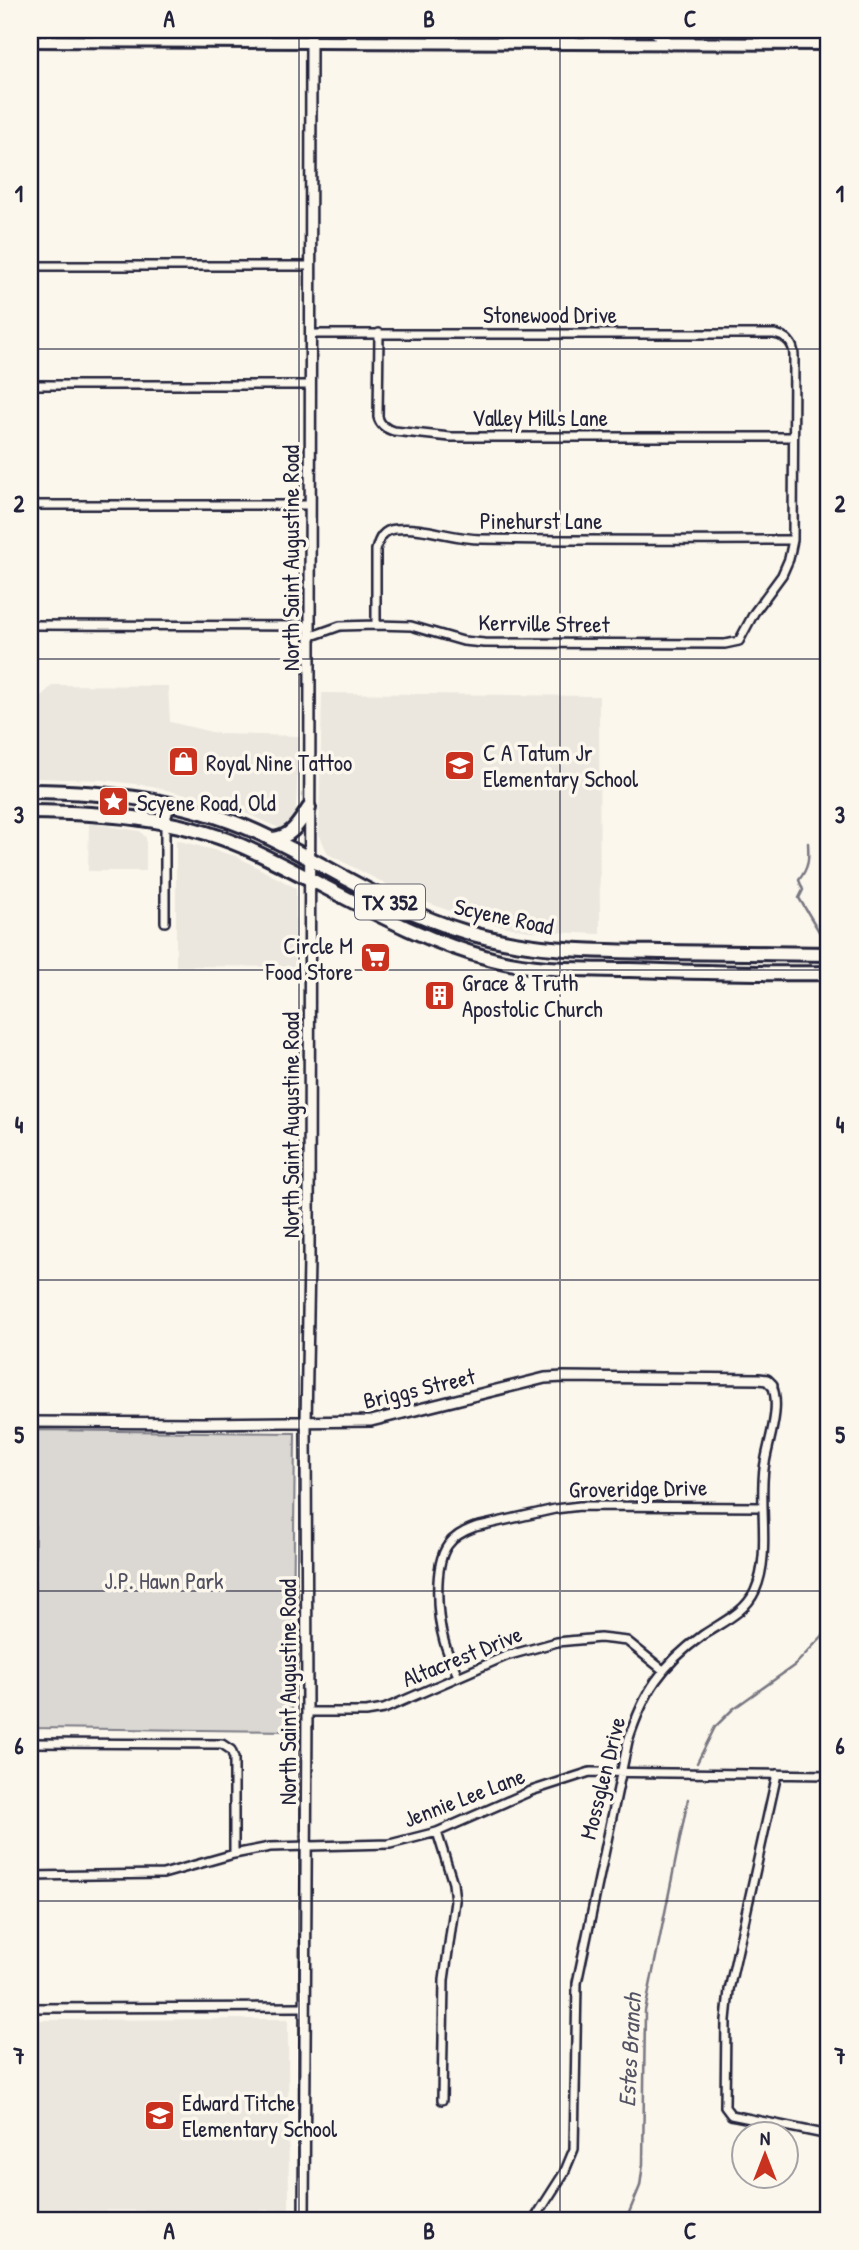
<svg xmlns="http://www.w3.org/2000/svg" width="859" height="2250" font-family="'Patrick Hand',sans-serif">
  <rect width="100%" height="100%" fill="#fbf7ec"/>
  <filter id="ink" filterUnits="userSpaceOnUse"><feTurbulence type="fractalNoise" baseFrequency=".0143" numOctaves="2"/><feDisplacementMap in="SourceGraphic" scale="14" xChannelSelector="R" yChannelSelector="G"/><feConvolveMatrix kernelMatrix="1 2 1 2 8 2 1 2 1" color-interpolation-filters="sRGB"/></filter>
  <g filter="url(#ink)">
    <path fill="#ebe7df" d="M53,685L168,686L170,722L220,734L300,736L295,822L279,828L236,809L152,786L101,780L32,778L33,748L41,696Z
      M322,693L599,696L600,934L528,931L493,924L452,912L405,894L328,854L319,834Z
      M89,823L140,831L146,838V871H88Z
      M176,840L236,856L296,888L295,967L176,966Z
      M288,2019L289,2210L30,2211V2020Z"/>
    <path fill="#dbd8d3" stroke="#7e7d87" stroke-width="2" d="M36,1430L295,1433L292,1731L33,1728Z"/>
    <g fill="none" stroke-linecap="round" stroke-linejoin="round">
      <path stroke="#787681" stroke-width="2.5" d="M808,843C809,859 809,867 799,880L803,890L799,898L829,948
        M829,1486L826,1495L829,1511
        M829,1522L827,1539L829,1546
        M697,1763L715,1727L733,1709L795,1665L829,1629
        M626,2220L640,2186L643,2164L645,2011L688,1799"/>
      <defs>
        <path id="minor" d="M30,266H310
          M379,333L378,417C380,425 386,429 394,431L450,437H793
          M30,385H310
          M30,505H309
          M30,625L309,626
          M376,625V550C379,538 383,530 396,529C424,526 453,539 481,539C585,541 689,540 793,540
          M309,637L340,626L376,625L411,626L463,641L484,643L725,644L739,641L754,613L782,575L789,559L793,540L794,356C794,343 786,336 774,334H310
          M165,922V823L171,803
          M458,1676C453,1664 447,1653 444,1641C437,1617 433,1565 448,1545C454,1536 464,1531 475,1527L555,1509L580,1506L762,1507
          M307,1712H366L384,1709L506,1656L557,1642L600,1638L627,1641L663,1670
          M30,1743L222,1744L231,1750L234,1758V1854
          M777,1774L729,1990L726,2020L725,2107L731,2115L829,2135
          M437,1832L453,1883L455,1901L444,1980L442,2100
          M30,1876L163,1874L234,1854L270,1847L390,1844L437,1832L531,1791L590,1772L829,1775
          M30,2008L305,2007
          M534,2220L564,2173L574,2149L577,1983L628,1741C644,1692 661,1665 703,1635C722,1622 745,1613 755,1591C771,1556 759,1506 764,1469C767,1444 782,1409 772,1385"/>
        <path id="tertiary" d="M30,1422L204,1423L371,1421L545,1378L564,1377L759,1379L767,1380L772,1385
          M304,2220L307,1712L306,1423L309,1260L311,30"/>
        <path id="secondary" d="M653,30L670,44
          M30,41L829,44"/>
        <path id="primary" d="M30,791C108,792 184,799 257,832C327,864 391,910 466,932C530,951 594,951 660,952C716,953 773,953 829,954
          M30,812C102,813 175,817 242,846C326,883 402,936 492,959C536,971 583,969 629,970C695,972 762,974 829,973
          M273,839C292,837 299,823 309,808"/>
      </defs>
      <use href="#minor" stroke="#22223b" stroke-width="12"/>
      <use href="#tertiary" stroke="#22223b" stroke-width="14"/>
      <use href="#secondary" stroke="#22223b" stroke-width="16"/>
      <use href="#primary" stroke="#22223b" stroke-width="18"/>
      <use href="#minor" stroke="#fbf7ec" stroke-width="7"/>
      <use href="#tertiary" stroke="#fbf7ec" stroke-width="9"/>
      <use href="#secondary" stroke="#fbf7ec" stroke-width="10"/>
      <use href="#primary" stroke="#fbf7ec" stroke-width="12"/>
    </g>
  </g>
  <path fill="none" stroke="#22223b" stroke-width="2" stroke-opacity="0.55" d="M299,30V2220M560,30V2220M30,349H829M30,659H829M30,970H829M30,1280H829M30,1591H829M30,1901H829"/>
  <defs>
    <symbol id="shop-square" viewBox="-11 -11 22 22"><rect x="-9" y="-9" width="18" height="18" rx="4" fill="#c8321e" stroke="#fbf7ec"/><path d="M-5-2.5h2.3a2.7 3.5 0 0 1 5.4 0H5L5.5 6h-11ZM-1.5-2.5h3a1.5 2.3 0 0 0-3 0Z" fill="#fff"/></symbol>
    <symbol id="school-square" viewBox="-11 -11 22 22"><rect x="-9" y="-9" width="18" height="18" rx="4" fill="#c8321e" stroke="#fbf7ec"/><path d="M0-5L7-2L0 1L-7-2ZM-4 1L0 2.5L4 1V4Q0 6-4 4Z" fill="#fff"/></symbol>
    <symbol id="sight-square" viewBox="-11 -11 22 22"><rect x="-9" y="-9" width="18" height="18" rx="4" fill="#c8321e" stroke="#fbf7ec"/><path d="M0-6L1.8-2.2L6-1.7L2.9 1.2L3.7 5.4L0 3.3L-3.7 5.4L-2.9 1.2L-6-1.7L-1.8-2.2Z" fill="#fff"/></symbol>
    <symbol id="supermarket-square" viewBox="-11 -11 22 22"><rect x="-9" y="-9" width="18" height="18" rx="4" fill="#c8321e" stroke="#fbf7ec"/><path d="M-6-5.5h2.5l.6 2H6L4.5 2H-2.5L-4.4-4H-6ZM-1.5 3.2a1.3 1.3 0 1 0 .1 0ZM3 3.2a1.3 1.3 0 1 0 .1 0Z" fill="#fff"/></symbol>
    <symbol id="building-square" viewBox="-11 -11 22 22"><rect x="-9" y="-9" width="18" height="18" rx="4" fill="#c8321e" stroke="#fbf7ec"/><path d="M-4-6H4V6H1V3H-1V6H-4ZM-2.5-4.3h1.7v1.8h-1.7ZM.8-4.3h1.7v1.8H.8ZM-2.5-1h1.7V.8h-1.7ZM.8-1h1.7V.8H.8Z" fill="#fff"/></symbol>
  </defs>
  <g fill-rule="evenodd">
    <use href="#shop-square" x="166" y="744" width="35" height="35"/>
    <use href="#school-square" x="442" y="748" width="35" height="35"/>
    <use href="#sight-square" x="96" y="784" width="35" height="35"/>
    <use href="#supermarket-square" x="358" y="940" width="35" height="35"/>
    <use href="#building-square" x="422" y="978" width="35" height="35"/>
    <use href="#school-square" x="142" y="2098" width="35" height="35"/>
  </g>
  <g text-anchor="middle" dominant-baseline="central" stroke-width="7" stroke-linejoin="round" paint-order="stroke">
    <rect fill="#fbf7ec" stroke="#636270" stroke-width="2" x="355" y="884.5" width="70" height="35" rx="5"/>
    <g font-size="21" font-weight="bold" fill="#22223b">
      <text x="390" y="902">TX 352</text>
    </g>
    <g font-size="23" fill="#22223b" stroke="#fbf7ec">
      <text x="550" y="314">Stonewood Drive</text>
      <text x="540" y="417">Valley Mills Lane</text>
      <text x="541" y="520">Pinehurst Lane</text>
      <text transform="translate(290 558) rotate(-90)">North Saint Augustine Road</text>
      <text transform="translate(544 623) rotate(1)">Kerrville Street</text>
      <text transform="translate(504 916) rotate(12)">Scyene Road</text>
      <text transform="translate(290 1125) rotate(-90)">North Saint Augustine Road</text>
      <text transform="translate(419 1388) rotate(-13)">Briggs Street</text>
      <text transform="translate(638 1488) rotate(-1)">Groveridge Drive</text>
      <text transform="translate(462 1656) rotate(-22)">Altacrest Drive</text>
      <text transform="translate(287 1692) rotate(-90)">North Saint Augustine Road</text>
      <text transform="translate(602 1778) rotate(-76)">Mossglen Drive</text>
      <text transform="translate(464 1797) rotate(-21)">Jennie Lee Lane</text>
    </g>
    <g font-size="23" fill="#22223b" stroke="#fbf7ec" text-anchor="start">
      <text x="483" y="752">C A Tatum Jr<tspan x="483" dy="26">Elementary School</tspan></text>
      <text x="206" y="762">Royal Nine Tattoo</text>
      <text x="137" y="802">Scyene Road, Old</text>
      <text x="353" y="945" text-anchor="end">Circle M<tspan x="353" dy="26">Food Store</tspan></text>
      <text x="462" y="982">Grace &amp; Truth<tspan x="462" dy="26">Apostolic Church</tspan></text>
      <text x="182" y="2102">Edward Titche<tspan x="182" dy="26">Elementary School</tspan></text>
    </g>
    <g font-size="23" fill="#505061" stroke="#fbf7ec">
      <text x="164" y="1580">J.P. Hawn Park</text>
    </g>
    <g font-size="24" font-style="italic" fill="#545364" stroke="#fbf7ec">
      <text transform="translate(629 2050) rotate(-87)">Estes Branch</text>
    </g>
  </g>
  <rect width="859" height="2250" fill="none" stroke="#fbf7ec" stroke-width="77"/>
  <g transform="translate(765 2155)"><circle r="33" fill="#fbf7ec" stroke="#a4a2a5" stroke-width="2"/>
  <path d="M0-5L12 26L0 18L-12 26Z" fill="#c8321e"/>
  <text y="-10" font-size="19" font-weight="bold" text-anchor="middle" fill="#22223b">N</text>
  </g>
  <rect x="38" y="38" width="782" height="2174" fill="none" stroke="#22223b" stroke-width="2.5"/>
  <g font-size="23" text-anchor="middle" font-weight="bold" fill="#22223b">
    <text x="169" y="27">A</text>
    <text x="429" y="27">B</text>
    <text x="690" y="27">C</text>
    <text x="19" y="202">1</text>
    <text x="840" y="202">1</text>
    <text x="19" y="512">2</text>
    <text x="840" y="512">2</text>
    <text x="19" y="823">3</text>
    <text x="840" y="823">3</text>
    <text x="19" y="1133">4</text>
    <text x="840" y="1133">4</text>
    <text x="19" y="1443">5</text>
    <text x="840" y="1443">5</text>
    <text x="19" y="1754">6</text>
    <text x="840" y="1754">6</text>
    <text x="19" y="2064">7</text>
    <text x="840" y="2064">7</text>
    <text x="169" y="2239">A</text>
    <text x="429" y="2239">B</text>
    <text x="690" y="2239">C</text>
  </g>
</svg>
